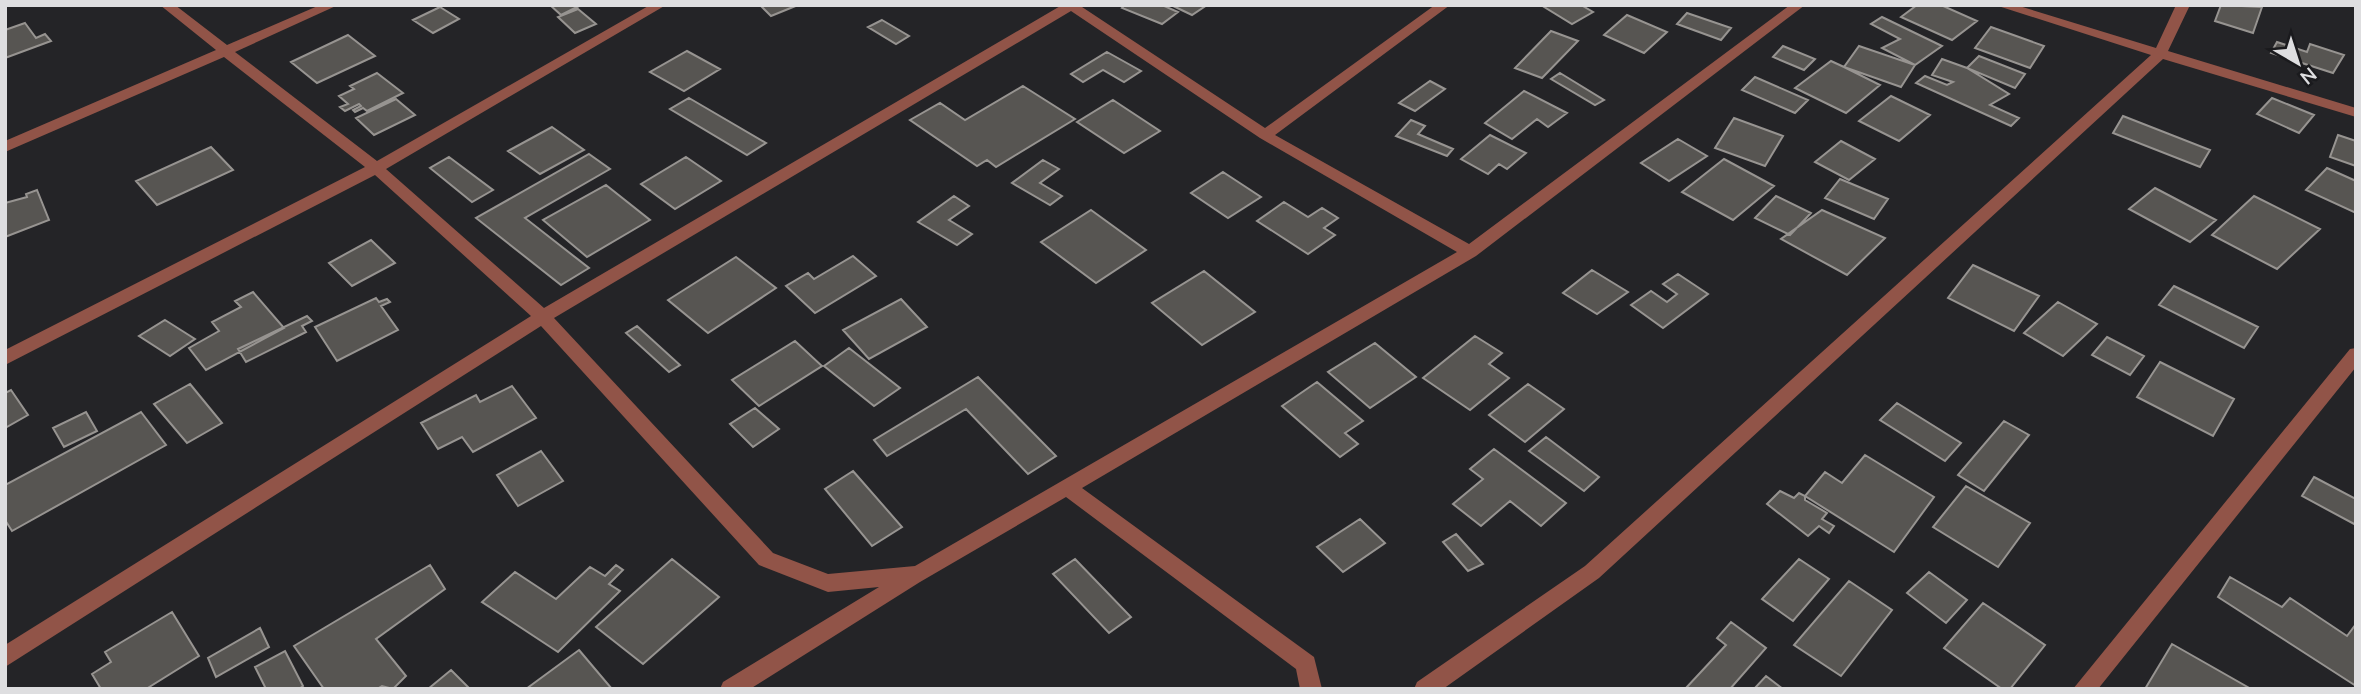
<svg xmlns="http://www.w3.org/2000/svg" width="2361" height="694" font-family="'Nunito Sans',sans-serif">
  <rect width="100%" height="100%" fill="#242427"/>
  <path fill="#575552" stroke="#979491" stroke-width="2" d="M550,5H581L561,15Z
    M760,5H798L771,16Z
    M1125,5H1162L1178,12L1162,24L1122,8Z
    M1171,5H1207L1192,15Z
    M1541,5H1581L1593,12L1572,24Z
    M1917,5H1941L1977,21L1952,40L1901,17Z
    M2221,5L2262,7L2253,33L2215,21Z
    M440,7L459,19L433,33L413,20Z
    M578,9L596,24L575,33L558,17Z
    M1687,13L1731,28L1721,40L1677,24Z
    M1627,15L1667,32L1644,53L1604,35Z
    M1882,17L1942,46L1915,65L1882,48L1900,39L1871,24Z
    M882,20L909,36L896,44L868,27Z
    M25,23L36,38L45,34L51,41L5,58V30Z
    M1991,27L2044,46L2030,68L1975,48Z
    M1551,31L1578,41L1542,78L1515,68Z
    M348,35L375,56L317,83L291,62Z
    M2277,42L2307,52L2310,44L2344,55L2333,73L2271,53Z
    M1783,46L1815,59L1804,70L1773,57Z
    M1859,46L1915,65L1901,87L1844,67Z
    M687,51L720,69L684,91L650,72Z
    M1107,52L1141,71L1124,82L1103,70L1083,82L1071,74Z
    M1979,56L2025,74L2015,88L1967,68Z
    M1942,59L1967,68L2009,94L1990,105L2019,118L2011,126L1916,83L1925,76L1947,85L1953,82L1932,75Z
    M1831,61L1844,67L1880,85L1846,113L1795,88Z
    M377,73L403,93L367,111L363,108L355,112L353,110L361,106L359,104L345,111L340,107L348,104L339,96L354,89L350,86Z
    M1560,73L1604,100L1595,105L1551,79Z
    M1755,77L1808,100L1795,113L1742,90Z
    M1430,81L1445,89L1415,111L1399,103Z
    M1023,86L1075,119L996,167L987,160L977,166L910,120L940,103L965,120Z
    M1524,91L1567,113L1548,127L1537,119L1512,139L1485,123Z
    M1891,96L1930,115L1899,141L1859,121Z
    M689,98L766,143L747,155L670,109Z
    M2272,98L2314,115L2299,133L2257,114Z
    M396,99L415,115L374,135L356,118Z
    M1113,100L1160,131L1124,153L1077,122Z
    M2123,116L2210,150L2200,167L2113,133Z
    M1734,118L1783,136L1765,166L1715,148Z
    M1411,120L1425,126L1418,134L1453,149L1447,156L1396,136Z
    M552,127L584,150L540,174L508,151Z
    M1490,135L1526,153L1507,169L1499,164L1488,174L1461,159Z
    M2338,135L2356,141V166L2330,157Z
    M1678,139L1707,156L1669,181L1641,163Z
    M1841,141L1875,159L1849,180L1815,162Z
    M211,147L233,170L157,205L136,181Z
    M589,154L610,169L525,218L589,268L561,285L476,218Z
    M449,157L493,190L472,202L430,168Z
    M686,157L721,181L675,209L641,184Z
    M1724,159L1774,186L1733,220L1682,192Z
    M1043,160L1059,169L1040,183L1062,196L1050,205L1012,183Z
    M2327,168L2356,181V213L2306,190Z
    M1223,172L1261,197L1228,218L1191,193Z
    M1840,179L1888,199L1874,219L1825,198Z
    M606,185L650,220L587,257L543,220Z
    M2155,188L2216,220L2190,242L2129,209Z
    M37,190L49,220L5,237V203L27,197L26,194Z
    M954,196L969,206L949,220L972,234L957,245L918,222Z
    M1776,196L1811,213L1790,235L1755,218Z
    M2254,196L2320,229L2277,269L2212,235Z
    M1284,202L1308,217L1322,208L1338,218L1324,228L1335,235L1308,254L1257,221Z
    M1091,210L1146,250L1096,283L1041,242Z
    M1822,210L1885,238L1847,275L1781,239Z
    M371,240L395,263L352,286L329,263Z
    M853,256L876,276L815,313L786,286L808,273L814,279Z
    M736,257L776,288L708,333L668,300Z
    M1973,265L2039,296L2014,331L1948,298Z
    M1592,270L1628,292L1597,314L1563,293Z
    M1204,271L1255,312L1202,345L1152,303Z
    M1678,274L1708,294L1663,328L1631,305L1651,291L1667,302L1677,294L1663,284Z
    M2174,286L2258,327L2244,348L2159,305Z
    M253,292L284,328L206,370L189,348L219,331L212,322L241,307L235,301Z
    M376,298L379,302L387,299L390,302L381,306L398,330L337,361L315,327Z
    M901,299L927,327L869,359L843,330Z
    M2058,302L2097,324L2063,356L2024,333Z
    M307,316L312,321L302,326L306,332L246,362L238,349Z
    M165,320L195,339L170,356L139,336Z
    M637,326L680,365L669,372L626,333Z
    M1475,336L1502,353L1489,364L1509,378L1470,410L1423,378Z
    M2107,337L2144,356L2130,375L2092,355Z
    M795,341L822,366L759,406L732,380Z
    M1375,343L1416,377L1370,408L1328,372Z
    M849,348L900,388L874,406L824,366Z
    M2160,362L2234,399L2213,436L2137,397Z
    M978,377L1056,456L1028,474L966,409L887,456L874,440Z
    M1317,382L1363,421L1345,433L1358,444L1340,457L1282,406Z
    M190,384L222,423L187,443L154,404Z
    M1528,384L1564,409L1525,442L1489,415Z
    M512,386L536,418L473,452L462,437L438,449L421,423L476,395L480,402Z
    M11,390L28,415L5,428V393Z
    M1897,403L1961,443L1945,461L1880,420Z
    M755,408L779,429L753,447L730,424Z
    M86,412L97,431L64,447L53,428Z
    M141,412L166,445L12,531L5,520V485Z
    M2004,421L2029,435L1984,491L1958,475Z
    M1546,437L1599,477L1584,491L1529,451Z
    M1494,449L1566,503L1541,526L1510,501L1481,526L1453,504L1483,479L1470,469Z
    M541,451L563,481L518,506L497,475Z
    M1865,455L1934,497L1894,552L1805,496L1825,472L1842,483Z
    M853,471L902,527L872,546L825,489Z
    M2314,477L2356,499V525L2302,496Z
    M1966,486L2030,523L1998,567L1933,527Z
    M1780,491L1794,498L1799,493L1805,496V500L1827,513L1822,519L1834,526L1829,533L1819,526L1808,536L1767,504Z
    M1360,519L1385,543L1343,572L1317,547Z
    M1456,534L1483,564L1468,571L1443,542Z
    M672,559L719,597L643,664L596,627Z
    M1075,559L1131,617L1109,633L1053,574Z
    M1799,559L1829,579L1793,621L1762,599Z
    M430,565L445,589L376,639L406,676L393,689L382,686L377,689H324L294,646Z
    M616,565L623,570L609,584L620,591L558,652L482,602L515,572L556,599L590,567L605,576Z
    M1929,572L1967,600L1946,623L1907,593Z
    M2230,577L2282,607L2290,598L2347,636L2356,624V686L2218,597Z
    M1849,581L1892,610L1841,676L1794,645Z
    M1983,603L2045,645L2010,689H2002L1944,648Z
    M172,612L199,656L146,689H101L92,674L111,662L105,652Z
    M1731,622L1766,648L1730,689H1685L1726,645L1717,638Z
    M260,628L269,647L216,677L208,658Z
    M2172,644L2251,689H2145Z
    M579,650L612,689H526Z
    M285,651L303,686L299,689H266L255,667Z
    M451,670L470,689H428Z
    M1766,676L1783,689H1754Z"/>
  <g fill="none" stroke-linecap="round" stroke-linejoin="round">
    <path fill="#915448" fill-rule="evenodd" d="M160,5H175L227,45L320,5H338L235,52L377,161L650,5H666L386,169L544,308L1062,5H1079L1265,128L1435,5H1450L1275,135L1469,244L1790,5H1805L1476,256L1082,488L1314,657L1322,689H1300L1296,669L1066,497L920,582L750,689H720L723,682L879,587L828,592L759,565L541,326L5,667V645L531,316L375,175L5,365V350L365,167L224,57L5,152V141L216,50ZM1071,11L1260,138L1457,252L915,566L828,574L773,553L554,318Z
      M1995,5H2016L2156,48L2176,5H2190L2168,51L2356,108V117L2163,59L1599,578L1443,689H1414L1417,682L1585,566L2151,55Z
      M2356,348V367L2098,689H2073L2350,349Z"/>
  </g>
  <rect width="2361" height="694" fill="none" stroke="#dedee0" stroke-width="14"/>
  <g transform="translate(2298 63) rotate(141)" stroke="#1a1a1d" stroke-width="5" paint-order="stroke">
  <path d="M0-5L12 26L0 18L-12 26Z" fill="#dedee0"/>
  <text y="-10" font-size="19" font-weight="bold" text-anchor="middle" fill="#dedee0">N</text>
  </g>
</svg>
